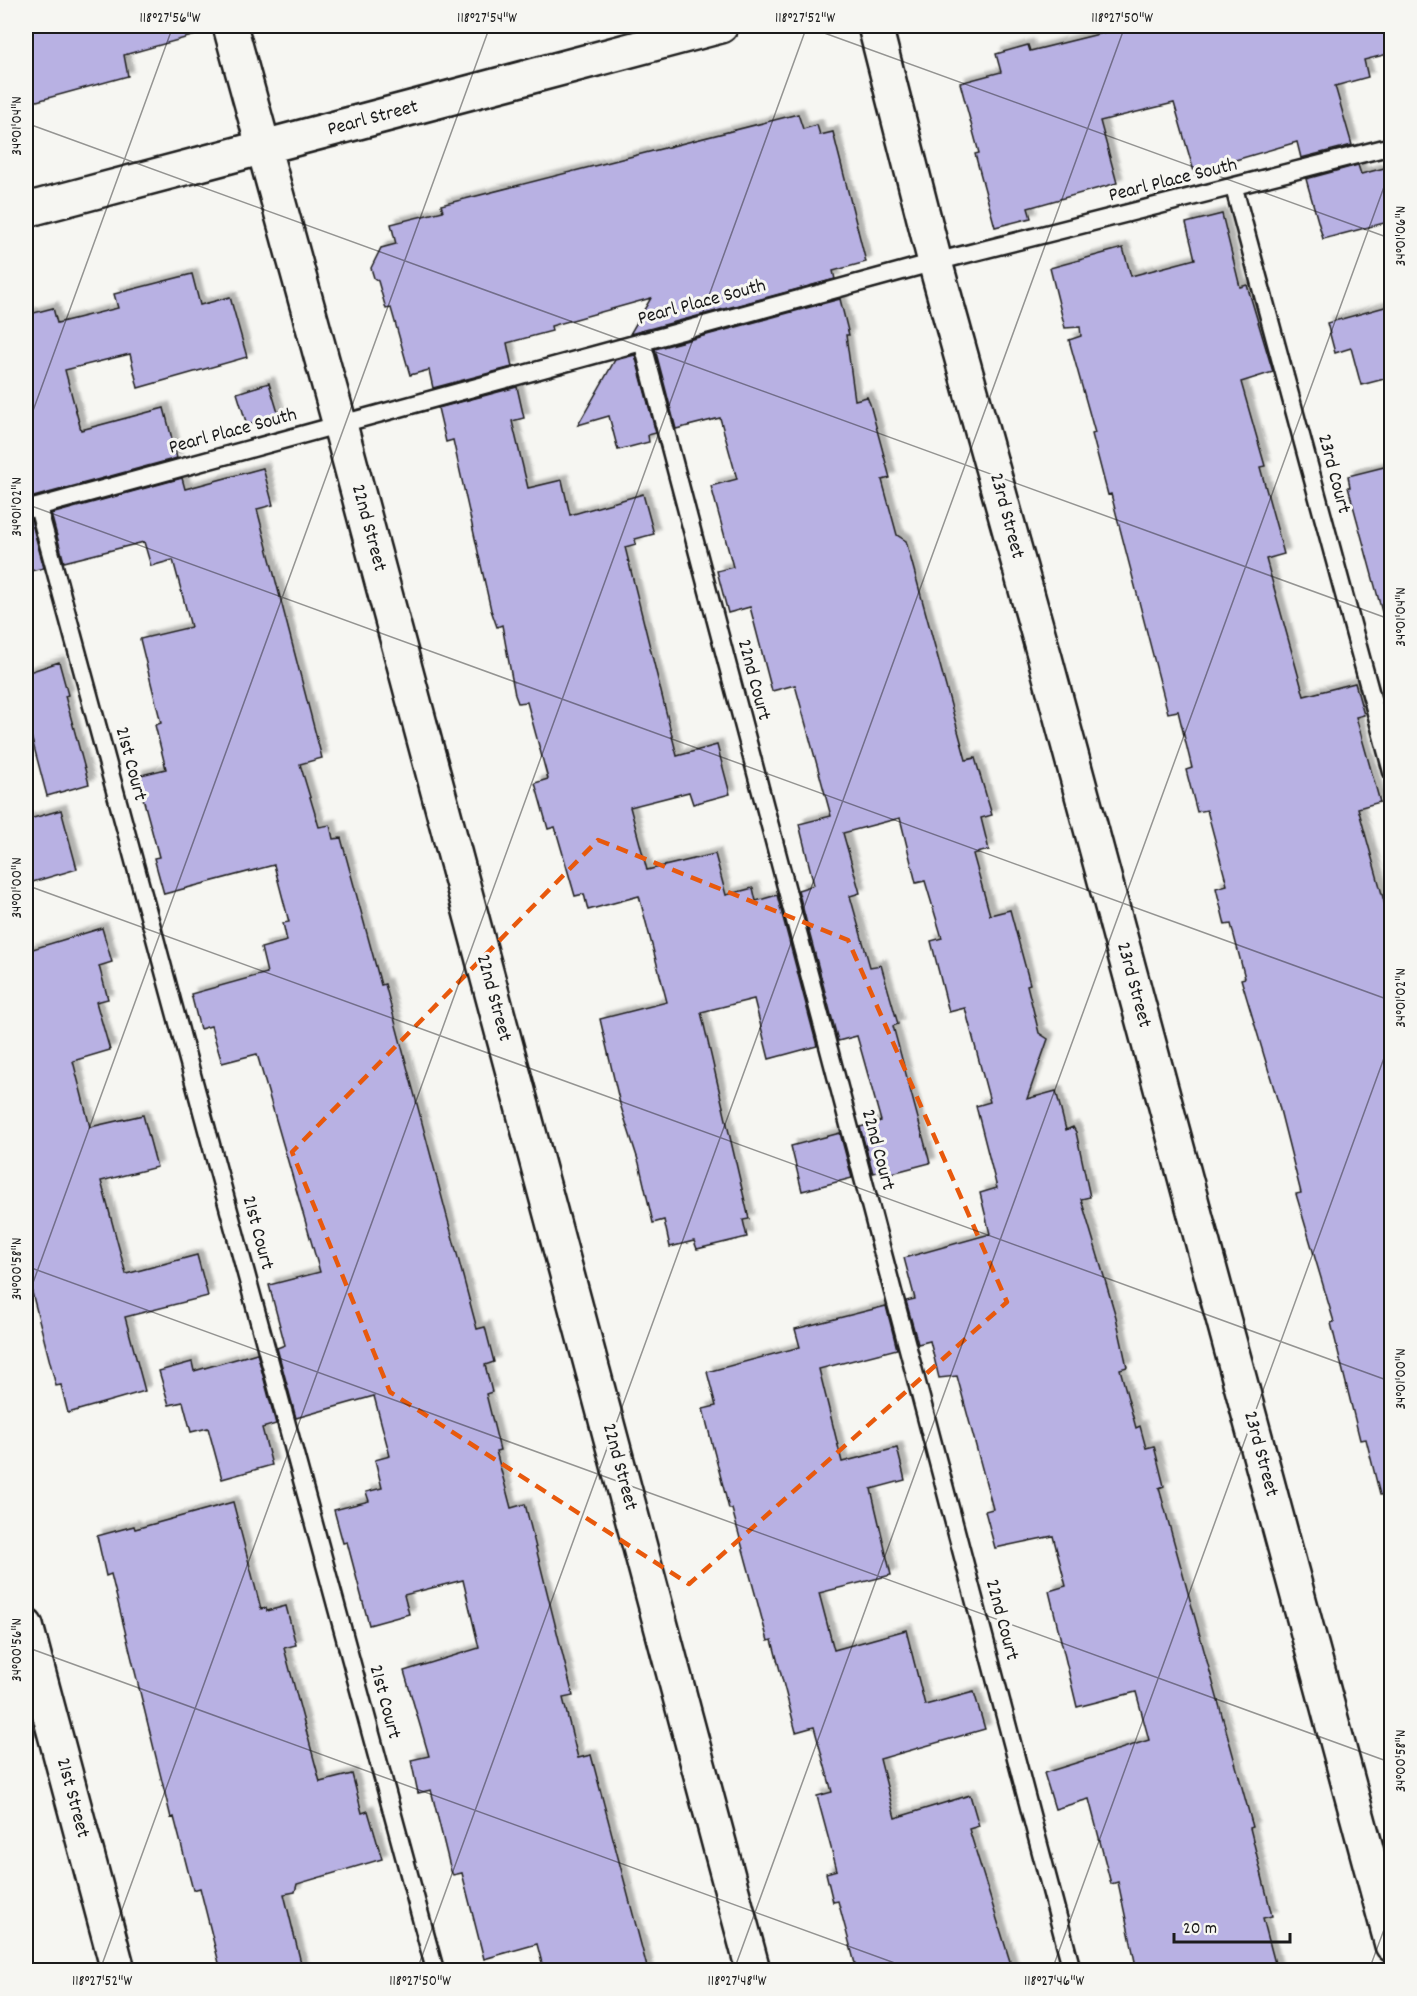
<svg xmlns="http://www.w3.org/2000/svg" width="1417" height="1996" font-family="Dekko,sans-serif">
  <defs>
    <filter id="shadow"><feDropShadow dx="5.5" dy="-5.5" stdDeviation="1.5" flood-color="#0004"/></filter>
  </defs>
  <rect width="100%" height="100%" fill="#f6f6f2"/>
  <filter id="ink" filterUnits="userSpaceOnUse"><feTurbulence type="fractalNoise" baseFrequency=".0167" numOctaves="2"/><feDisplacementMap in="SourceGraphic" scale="12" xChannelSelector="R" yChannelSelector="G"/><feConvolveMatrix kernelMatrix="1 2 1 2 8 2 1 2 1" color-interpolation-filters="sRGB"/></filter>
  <g filter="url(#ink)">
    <path fill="#b8b1e3" stroke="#1c1c1c" stroke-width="1.5" filter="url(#shadow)" d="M26,26H195L196,35L124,55L128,76L26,104Z
      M1131,26H1392V53L1364,60L1368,77L1335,86L1352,145L1301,158L1297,142L1232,161L1233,164L1195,175L1174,103L1100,121L1117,183L1028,208L1031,218L995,227L975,154L979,153L960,83L1001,72L996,54L1028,45L1030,51Z
      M798,114L803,129L817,125L820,135L833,132L866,262L833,271L835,279L630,334L651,298L551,326L552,331L507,343L512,367L433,388L429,370L410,375L391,308L386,309L378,281L374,278L371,268L381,248L396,244L391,224L443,211L441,205Z
      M1358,165L1361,174L1392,166V221L1323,239L1306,179Z
      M1222,214L1240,287L1247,285L1273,372L1241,382L1265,466L1260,467L1284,554L1266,559L1304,696L1355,683L1364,715L1356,717L1380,802L1358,808L1392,930V1494L1380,1495L1366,1439L1360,1440L1331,1323L1334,1322L1296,1194L1301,1193L1278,1102L1241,979L1245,978L1231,924L1225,925L1216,888L1227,885L1207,810L1197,812L1186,770L1192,768L1178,711L1168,713L1111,494L1108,495L1092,434L1095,433L1069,340L1081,336L1080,327L1065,328L1050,268L1123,248L1131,276L1195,259L1186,223Z
      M192,274L200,305L230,297L247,357L138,388L130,354L65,370L81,430L164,408L177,458L26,499V315L53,308L57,323L118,308L114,294Z
      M840,299L849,335H846L855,400L867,397L870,404L890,478L882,480L897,535L906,541L966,760L975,758L992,815L981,818L989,850L973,854L990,915L1010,910L1030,984L1027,985L1039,1033L1048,1039L1027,1099L1056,1091L1066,1130L1073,1127L1076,1132L1090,1197L1081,1199L1116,1317L1127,1367L1120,1369L1136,1428L1140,1426L1146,1448L1154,1446L1164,1486L1159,1488L1253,1827L1250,1828L1272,1916L1263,1918L1277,1971H1137L1118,1882L1111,1884L1089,1799L1055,1809L1044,1773L1149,1740L1136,1692L1077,1707L1049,1591L1066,1586L1053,1536L995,1548L985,1511L993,1509L957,1376L939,1378L930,1341L918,1344L906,1301L915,1299L904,1258L990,1234L980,1193L997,1188L976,1106L990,1102L965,1008L949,1012L931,941L942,938L925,881L916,883L900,818L843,833L860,893L850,896L870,967L881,965L898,1024L893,1026L930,1163L888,1174L887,1170L873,1173L860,1127L881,1121L857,1036L838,1041L798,890L814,885L799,824L831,816L795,685L772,691L750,607L728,613L717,571L733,567L711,486L737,479L720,418L676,429L655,349Z
      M1392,305V377L1361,385L1351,348L1335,353L1327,323Z
      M635,355L656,433L648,435L649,442L618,450L609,416L578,425L615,360Z
      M269,383L279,416L247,425L237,393Z
      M517,387L524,418L512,421L528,488L562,480L570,515L643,494L654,534L635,539L636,544L625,547L677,756L717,745L730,794L693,804L689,792L630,807L647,870L715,854L726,895L753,888L756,901L777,895L817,1046L769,1059L754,999L701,1012L749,1219L743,1220L747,1237L697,1249L694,1241L670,1247L664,1220L653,1223L639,1163L620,1104L600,1019L667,1002L639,896L588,910L584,894L575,896L555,827L548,829L535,783L548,779L527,702L518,703L515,695L502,625L497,627L491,610L453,440L446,442L438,408Z
      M1392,465V610L1382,612L1348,487H1350L1348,476Z
      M263,468L273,505L257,509L322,758L300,764L319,827L330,825L333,839L341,838L381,985L385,984L477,1329L485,1327L494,1362L485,1365L492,1392L486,1394L500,1450L496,1451L511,1508L525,1504L573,1696L563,1698L578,1758L591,1755L648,1971H544L537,1944L484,1959L462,1873L453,1875L451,1871L431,1790L418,1793L411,1760L429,1756L404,1671L479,1648L463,1580L404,1595L409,1614L369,1625L347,1542L343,1543L334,1510L369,1501L366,1492L382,1488L375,1460L390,1456L374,1396L296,1418L277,1348L285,1345L269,1285L320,1272L257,1054L222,1063L211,1026L200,1029L191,994L267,973L261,948L287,941L283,923L289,922L274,865L164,894L154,858L159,857L137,776L166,769L155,725L161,723L140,639L191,627L173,560L151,566L144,542L64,562L51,514L182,478L185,489Z
      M26,520H31L44,568L26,572Z
      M59,662L68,695L65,696L89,784L47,796L26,717V673Z
      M61,810L77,869L26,884V820Z
      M102,928L112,962L99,966L108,999L96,1002L110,1050L73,1061L90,1127L143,1115L157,1167L101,1181L126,1274L197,1255L208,1296L125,1317L145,1391L68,1413L61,1385L56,1386L26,1269V951Z
      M840,1133L852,1178L802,1191L791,1146Z
      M886,1306L897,1349L819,1369L842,1462L897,1448L905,1480L871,1489L891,1575L819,1593L834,1650L906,1630L925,1705L974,1692L985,1729L880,1759L895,1818L970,1795L979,1826L969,1829L1013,1971H857L838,1901L833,1902L826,1873L837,1870L817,1796L832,1792L814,1727L796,1732L772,1640L768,1641L732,1509H729L703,1409L716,1406L707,1372L800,1347L795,1329Z
      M257,1353L276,1424L262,1428L272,1465L222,1479L208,1428L191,1432L183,1402L169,1405L159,1371L192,1362L194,1371Z
      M233,1502L261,1609L266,1608L267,1611L286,1606L296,1645L284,1648L320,1782L352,1774L362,1813L368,1811L382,1859L297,1884L295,1892L284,1894L303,1971H221L200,1888L193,1890L174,1817L171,1818L111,1574L106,1576L97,1536L134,1526L135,1529Z"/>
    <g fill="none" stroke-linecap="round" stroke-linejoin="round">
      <defs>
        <path id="lane" d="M1234,188L1392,772
          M642,341L1072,1970
          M38,507L435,1970
          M26,510L935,262L1392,146"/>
        <path id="street" d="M230,26L340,425L753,1970
          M875,26L935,262L1045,658L1392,1945
          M26,210L721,26
          M26,1626L118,1970"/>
      </defs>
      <use href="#lane" stroke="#1c1c1c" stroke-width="21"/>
      <use href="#street" stroke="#1c1c1c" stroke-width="38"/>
      <use href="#lane" stroke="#f6f6f2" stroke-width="16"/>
      <use href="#street" stroke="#f6f6f2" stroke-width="33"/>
    </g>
  </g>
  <path fill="none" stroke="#e8590c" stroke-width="4.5" stroke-dasharray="12 8" stroke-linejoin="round" d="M598,840L848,940L1007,1302L689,1584L390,1392L292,1152Z"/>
  <path fill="none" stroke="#1c1c1c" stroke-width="1.5" stroke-opacity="0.45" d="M805,26L1392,239M26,123L1392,620M26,430L173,26M26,504L1392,1001M26,885L1392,1382M26,1266L1392,1763M26,1302L490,26M26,1647L914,1970M100,1970L807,26M417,1970L1125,26M734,1970L1392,165M1052,1970L1392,1036M1369,1970L1392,1908"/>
  <g text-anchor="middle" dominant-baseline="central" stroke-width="6" stroke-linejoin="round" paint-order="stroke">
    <g font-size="20" fill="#1c1c1c" stroke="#f6f6f2">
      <text transform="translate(373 119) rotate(-15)">Pearl Street</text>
      <text transform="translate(1173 181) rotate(-14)">Pearl Place South</text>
      <text transform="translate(702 303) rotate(-15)">Pearl Place South</text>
      <text transform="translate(233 432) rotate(-15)">Pearl Place South</text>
      <text transform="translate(1333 474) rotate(75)">23rd Court</text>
      <text transform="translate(1006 516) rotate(75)">23rd Street</text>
      <text transform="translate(368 528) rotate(75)">22nd Street</text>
      <text transform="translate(753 680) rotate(75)">22nd Court</text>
      <text transform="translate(130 764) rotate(75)">21st Court</text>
      <text transform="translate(1133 985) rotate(75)">23rd Street</text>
      <text transform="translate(493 998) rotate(75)">22nd Street</text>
      <text transform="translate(877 1150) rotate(75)">22nd Court</text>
      <text transform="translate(257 1233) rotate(75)">21st Court</text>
      <text transform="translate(1260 1454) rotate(75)">23rd Street</text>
      <text transform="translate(619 1467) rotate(75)">22nd Street</text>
      <text transform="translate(1001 1620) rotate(75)">22nd Court</text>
      <text transform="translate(384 1702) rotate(75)">21st Court</text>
      <text transform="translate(72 1798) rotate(75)">21st Street</text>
    </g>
  </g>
  <rect width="1417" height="1996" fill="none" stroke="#f6f6f2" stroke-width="66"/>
  <path d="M1174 1933v9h116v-9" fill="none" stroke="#1c1c1c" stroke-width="3"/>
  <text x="1183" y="1933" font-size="18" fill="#1c1c1c" stroke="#f6f6f2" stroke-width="4.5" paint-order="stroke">20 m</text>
  <rect x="33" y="33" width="1351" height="1930" fill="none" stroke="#1c1c1c" stroke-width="2"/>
  <g font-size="15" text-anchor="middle" fill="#1c1c1c">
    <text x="170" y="22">118°27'56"W</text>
    <text x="487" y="22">118°27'54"W</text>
    <text x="805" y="22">118°27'52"W</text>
    <text x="1122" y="22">118°27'50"W</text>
    <text transform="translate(16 126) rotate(-90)" y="5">34°01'04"N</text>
    <text transform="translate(1400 236) rotate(-90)" y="5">34°01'06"N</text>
    <text transform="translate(16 507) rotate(-90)" y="5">34°01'02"N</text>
    <text transform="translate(1400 617) rotate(-90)" y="5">34°01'04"N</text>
    <text transform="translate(16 888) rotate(-90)" y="5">34°01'00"N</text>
    <text transform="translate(1400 998) rotate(-90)" y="5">34°01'02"N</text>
    <text transform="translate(16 1269) rotate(-90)" y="5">34°00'58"N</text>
    <text transform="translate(1400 1379) rotate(-90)" y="5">34°01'00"N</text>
    <text transform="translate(16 1650) rotate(-90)" y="5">34°00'56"N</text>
    <text transform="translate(1400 1761) rotate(-90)" y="5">34°00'58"N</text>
    <text x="102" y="1985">118°27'52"W</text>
    <text x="420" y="1985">118°27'50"W</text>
    <text x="737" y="1985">118°27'48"W</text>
    <text x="1054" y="1985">118°27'46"W</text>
  </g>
</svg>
